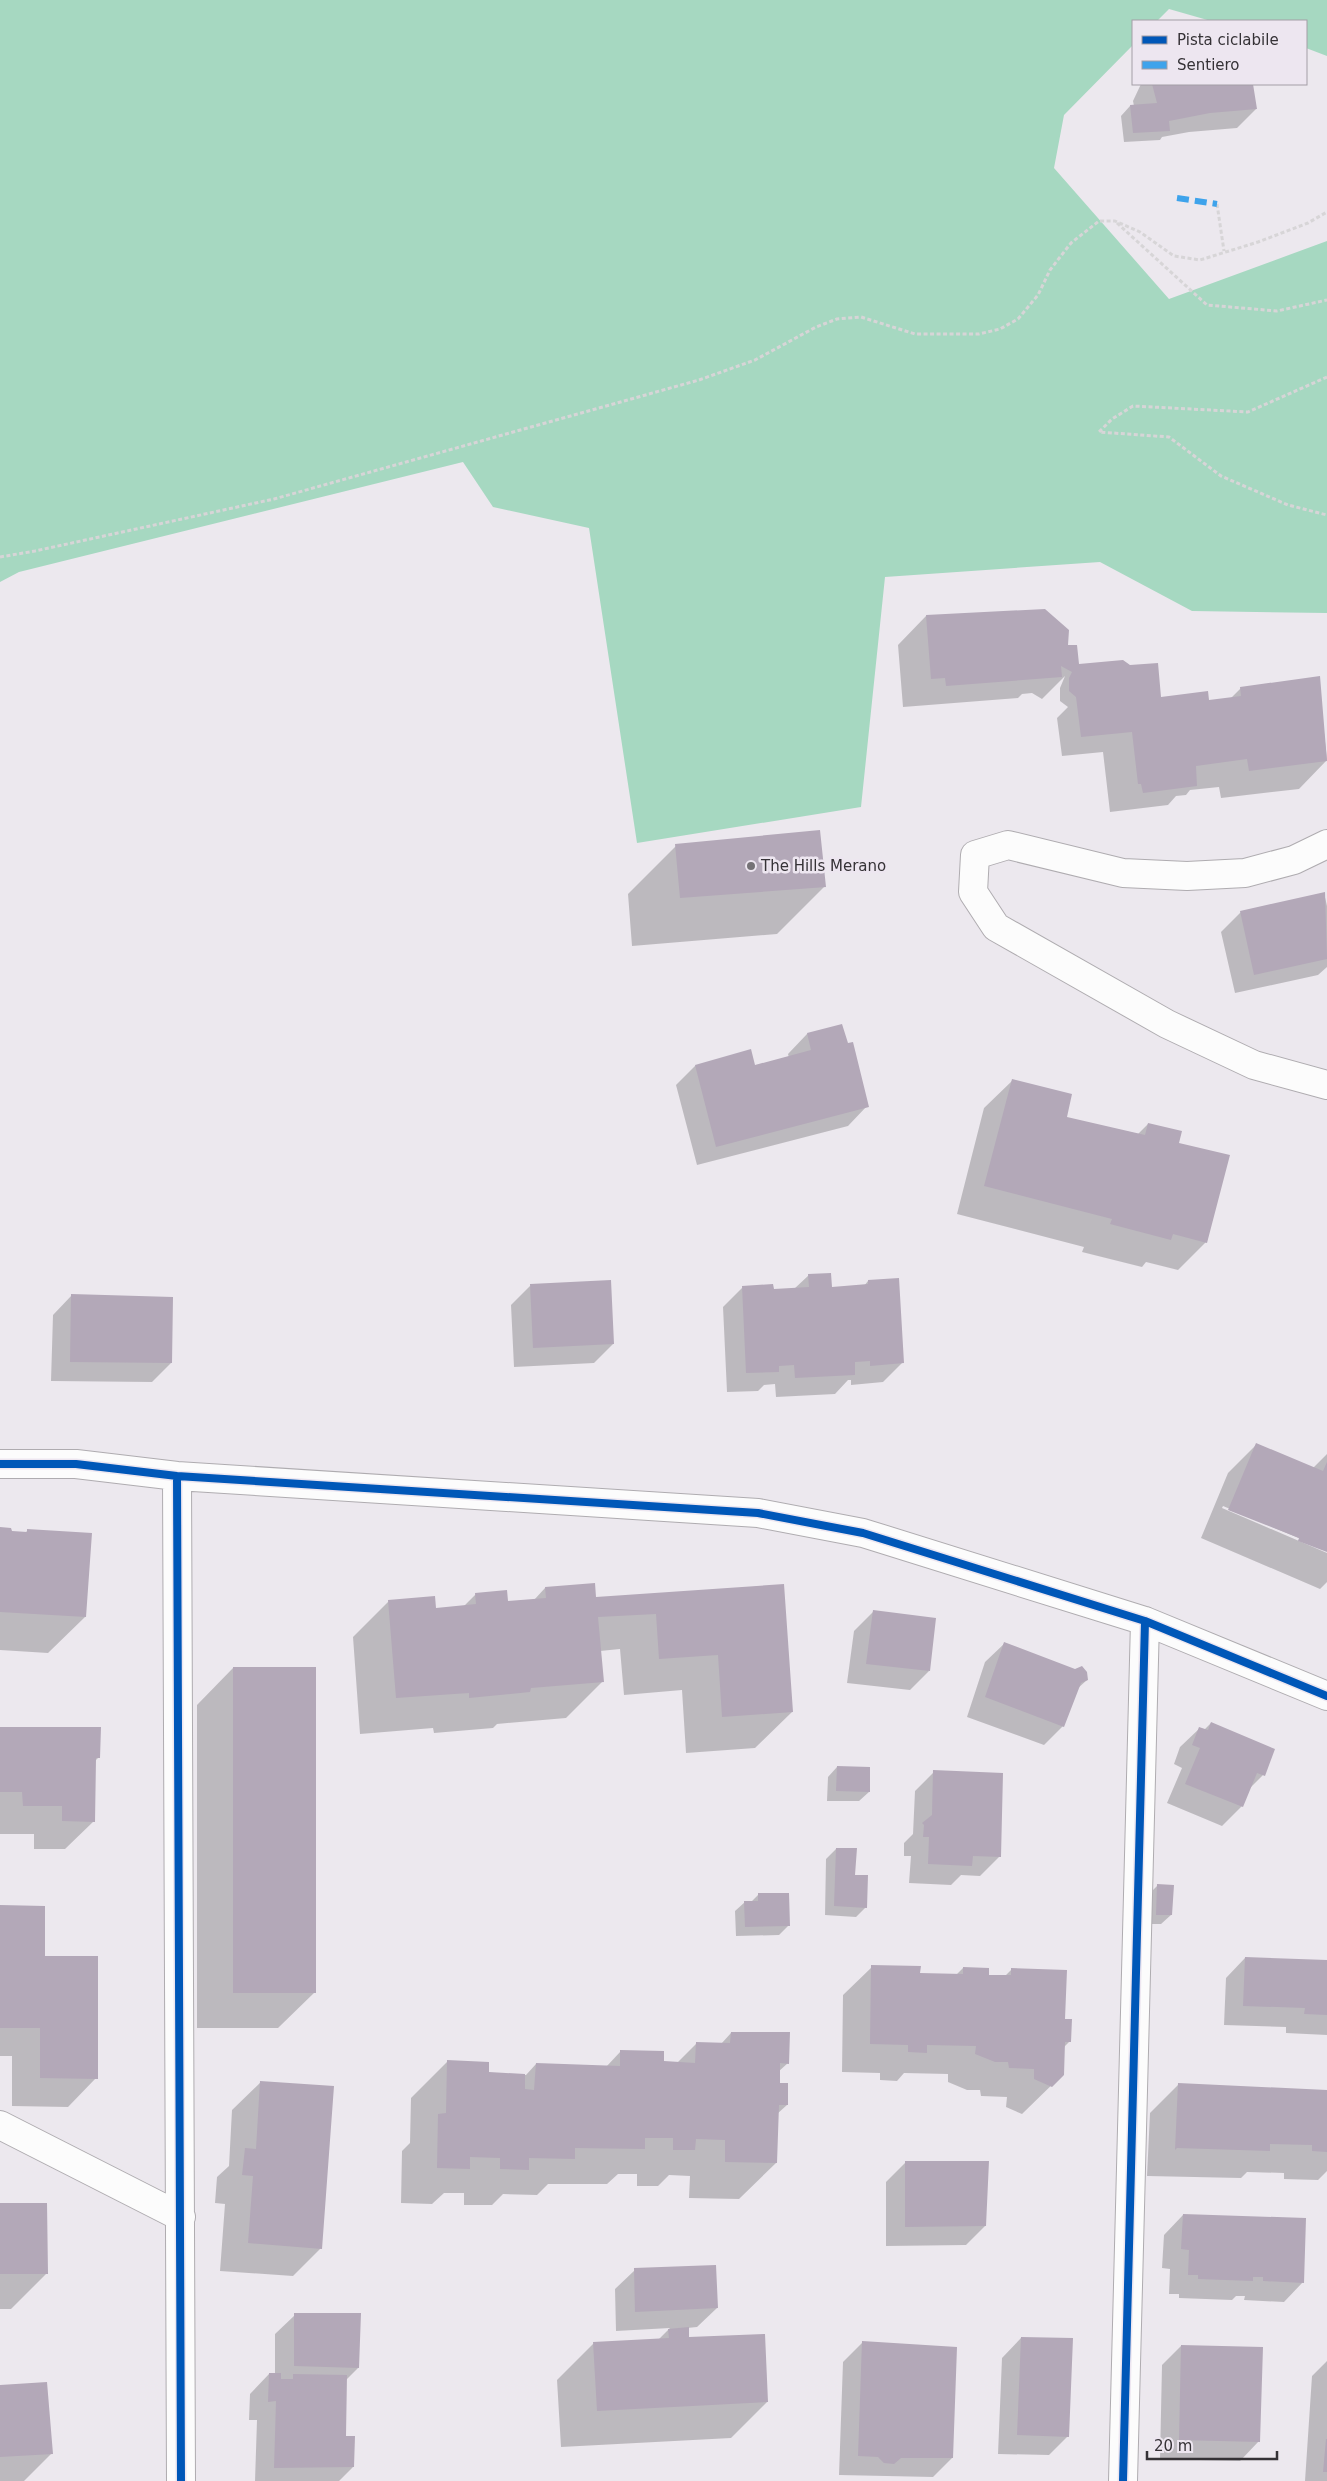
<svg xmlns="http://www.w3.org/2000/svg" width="1327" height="2481" font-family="'DejaVu Sans',sans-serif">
  <rect width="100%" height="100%" fill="#ece8ee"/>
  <path fill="#a6d8c1" d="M0,0H1327V56L1306,48V21H1211L1169,9L1157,21H1133V45L1064,115L1054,168L1169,299L1327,241V613L1192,611L1100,562L885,577L861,807L637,843L589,528L493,507L463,462L19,572L0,582Z"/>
  <path fill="#0003" d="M1141,84H1251L1256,109L1237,128L1189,132L1162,137L1160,140L1124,142L1121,116L1130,106H1134L1133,101Z
    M926,616L1067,646L1077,665L1157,699L1208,702L1230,699L1241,688L1318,678L1327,760L1299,789L1221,798L1219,787L1190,790L1186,795L1176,796L1168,805L1110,812L1103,752L1062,756L1057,718L1068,707L1060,701V688L1065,676L1042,699L1032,693L1022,694L1018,698L903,707L898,645Z
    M676,846L825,886L777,934L632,946L628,894Z
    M1324,893L1327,906V967L1318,975L1235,993L1221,932L1241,912Z
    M841,1025L867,1106L848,1126L697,1165L676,1085L695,1066L755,1067L789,1058L788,1054L807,1034Z
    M1013,1080L1065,1118L1138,1134L1148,1124L1176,1148L1206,1242L1178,1270L1146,1262L1142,1267L1082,1252L1084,1247L957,1214L984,1108Z
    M809,1275L831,1288L864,1286L868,1281L902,1363L883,1382L851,1385V1380H848L835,1394L776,1397L775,1384L764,1385L758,1391L727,1392L723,1307L742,1288L773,1291L794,1289Z
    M530,1286L613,1344L594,1363L514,1367L511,1305Z
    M72,1295L171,1363L152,1382L51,1381L53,1315Z
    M1256,1445L1313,1468L1327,1454V1550L1223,1506L1222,1508L1327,1553V1582L1320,1589L1201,1538L1228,1473Z
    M0,1528L10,1532L25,1533L28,1530L85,1617L48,1653L0,1650Z
    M783,1585L792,1712L755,1748L686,1753L682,1690L624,1695L620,1649L600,1651L602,1682L566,1718L497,1724L493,1728L434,1733L433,1728L360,1734L353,1637L389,1601L435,1609L463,1607L476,1594L507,1602L534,1600L545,1588L595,1598Z
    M873,1612L929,1671L910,1690L847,1683L854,1631Z
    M1005,1643L1087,1680L1077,1689L1063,1726L1044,1745L967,1717L985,1662Z
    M233,1668L315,1992L278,2028H197V1705Z
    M0,1714V1728L99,1757L95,1761L94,1821L65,1849H34V1834H0Z
    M1211,1723L1263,1775L1248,1790L1242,1806L1222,1826L1167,1803L1182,1768L1174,1764L1180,1747L1200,1728L1204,1730Z
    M837,1767L869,1792L859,1801H827L828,1777Z
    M934,1772L1000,1856L980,1876L961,1875L951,1885L909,1883L911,1856H904V1843L913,1834L915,1791Z
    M836,1849L854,1876L866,1907L856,1917L825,1915L826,1859Z
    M1158,1885L1171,1915L1161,1924H1147L1148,1895Z
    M758,1895L788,1926L779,1935L736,1936L735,1911L745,1902H751Z
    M0,1907L44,1957L96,2078L68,2107L12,2106V2056H0Z
    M1245,1958L1327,1961V2035L1286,2033V2027L1224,2025L1226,1978Z
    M872,1967L919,1975H956L963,1968L988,1976H1005L1012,1969L1064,2020L1070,2041L1063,2048L1062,2075L1022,2114L1006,2107L1007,2097L981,2096L980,2090H967L948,2082V2074L904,2073L897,2081L880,2080V2073L842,2072L843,1995Z
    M731,2033L788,2063L778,2072V2084L787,2105L777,2114L776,2163L739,2199L689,2198L690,2176L669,2175L658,2186H637V2174H618L607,2184H548L537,2195L503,2194L492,2205H464V2193H444L432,2204L401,2203L402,2151L410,2143L411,2098L447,2062L488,2074L526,2075L536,2064L606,2067L621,2051L662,2062L677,2063L697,2043L721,2044Z
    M261,2082L321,2248L293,2276L220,2271L225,2204L215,2203L217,2177L229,2166L232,2110Z
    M1178,2085L1327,2091V2171L1318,2180L1284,2179V2173L1247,2172L1241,2178L1147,2176L1150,2113Z
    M906,2162L985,2226L966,2245L886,2246V2182Z
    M0,2205L47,2273L11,2309H0Z
    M1183,2215L1303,2282L1284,2302L1244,2300L1245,2296H1236L1232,2300L1179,2298V2294H1169L1170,2269L1162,2268L1164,2235Z
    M635,2270L717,2308L697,2327L687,2328L688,2338L767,2402L731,2438L561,2447L557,2380L593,2344L658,2340L670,2328L616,2331L615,2289Z
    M295,2315L358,2368L346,2380L344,2438L353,2467L339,2481H255L257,2420H249L250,2394L269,2374H275V2334Z
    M1021,2338L1068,2436L1049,2455L998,2454L1002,2358Z
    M863,2342L952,2458L933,2477L839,2475L843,2362Z
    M1181,2346L1259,2441L1240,2461L1160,2459L1162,2365Z
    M1327,2361V2481H1305L1312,2376Z
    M0,2387L51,2454L24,2481H0Z"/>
  <path fill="#b3a8b8" d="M1152,84H1253L1257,109L1210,113L1169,121L1170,131L1133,133L1130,105L1157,103Z
    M1045,609L1069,630L1068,645H1077L1079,664L1123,660L1130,665L1158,663L1161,697L1208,691L1209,700L1241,696L1240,687L1320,676L1327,761L1249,771L1247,759L1196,766L1197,786L1143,793L1141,784H1138L1132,732L1081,737L1076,697L1069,691V678L1072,672L1061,666L1062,677L946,686L945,678L931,679L926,615Z
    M820,830L826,887L680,898L675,844Z
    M1325,892L1327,959L1254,975L1240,911Z
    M842,1024L848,1043L853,1042L869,1107L716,1147L695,1065L751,1049L755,1065L811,1050L807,1033Z
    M1012,1079L1072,1094L1067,1117L1145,1135L1148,1123L1182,1131L1179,1143L1230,1155L1207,1243L1173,1234L1171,1240L1110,1224L1112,1219L984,1186Z
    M831,1273L832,1287L868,1284V1280L899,1278L904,1363L870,1366V1361L855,1362V1375L795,1378L794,1365L779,1366V1372L746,1373L742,1286L773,1284L774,1289L809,1287L808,1274Z
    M611,1280L614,1344L533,1348L530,1284Z
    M71,1294L173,1297L172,1363L70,1362Z
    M1256,1443L1323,1471L1327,1462V1552L1298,1541L1299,1538L1228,1510Z
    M0,1527L11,1528L12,1531L27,1532V1529L92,1533L86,1617L0,1612Z
    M595,1583L596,1597L784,1584L793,1712L722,1717L718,1655L659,1659L656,1614L598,1617L604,1682L531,1688L530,1692L469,1698V1693L396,1698L388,1600L435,1596L436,1608L476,1604L475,1593L507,1590L508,1601L546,1598L545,1587Z
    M873,1610L936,1618L930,1671L866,1664Z
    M1004,1642L1075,1669L1082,1666L1087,1672L1088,1680L1081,1683L1064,1727L985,1697Z
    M233,1667H316V1993H233Z
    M1211,1722L1275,1749L1265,1776L1257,1773L1243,1807L1185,1784L1200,1748L1192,1745L1199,1727L1208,1730Z
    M0,1727H101L100,1758H96L95,1822L62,1821V1806H23L22,1792H0Z
    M837,1766L870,1767V1792L836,1791Z
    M933,1770L1003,1773L1001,1857L973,1856L972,1866L928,1864L929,1837H923L924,1825L922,1823L932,1815Z
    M836,1848H857L855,1875H868L867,1908L834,1906Z
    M1157,1884L1174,1885L1172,1915H1156Z
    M758,1893H789L790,1926L745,1927L744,1901H758Z
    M0,1905L45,1906V1956H98V2079L40,2078V2028H0Z
    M1245,1957L1327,1960V2015L1304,2014L1305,2008L1243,2006Z
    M871,1965L921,1966L920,1973L963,1974V1967L989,1968V1975H1011V1968L1067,1970L1065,2019H1072L1071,2042H1065L1064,2075L1052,2087L1034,2079V2069L1009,2068L1008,2062H995L975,2054L976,2046L927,2045V2053L908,2052V2045L870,2044Z
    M731,2032H790L789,2064L780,2063V2083H788V2105H779L777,2163L725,2162V2140L696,2139L695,2150H673V2138H645V2149L575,2148V2159L529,2158V2170L500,2169V2158L470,2157V2169L437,2168L438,2114L446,2113L447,2060L489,2062V2072L525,2074V2089L534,2090L536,2063L620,2066V2050L664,2051V2061L695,2063L696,2042L730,2043Z
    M260,2081L334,2086L322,2249L248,2243L253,2176L242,2175L245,2148L256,2149Z
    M1178,2083L1327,2090V2152L1312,2151V2145L1270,2144V2151L1177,2148L1175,2150Z
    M905,2161H989L986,2226L905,2227Z
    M0,2203H47L48,2274H0Z
    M1183,2214L1306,2218L1304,2283L1263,2281V2277H1253V2281L1198,2279V2275H1188L1189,2250L1181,2249Z
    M716,2265L718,2308L635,2312L634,2268Z
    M294,2313H361L359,2368L294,2366Z
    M689,2327V2337L765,2334L768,2402L597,2411L593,2342L669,2338L668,2329Z
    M1021,2337L1073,2338L1069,2437L1017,2435Z
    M862,2341L957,2347L953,2458H901L894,2464L884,2463L878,2457L858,2456Z
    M1181,2345L1263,2347L1260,2442L1179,2440Z
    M269,2373H281V2379H293V2374L347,2375L346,2436H355L354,2467L274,2468L276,2401L268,2402Z
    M47,2382L53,2454L0,2457V2385Z
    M1326,2439H1327V2472H1323Z"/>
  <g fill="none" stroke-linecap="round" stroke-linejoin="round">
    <defs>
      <path id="street" d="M1327,844L1294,860L1245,873L1187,876L1123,873L1008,845L975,855L973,892L996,927L1167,1024L1254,1065L1327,1085
        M0,1464H76L177,1476L758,1513L863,1533L1145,1621L1327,1696
        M177,1476L181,2481
        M0,2125L181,2217
        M1123,2481L1145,1621"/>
    </defs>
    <use href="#street" stroke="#afacb0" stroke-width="30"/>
    <path stroke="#d7d5d7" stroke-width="3" stroke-dasharray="4 2.5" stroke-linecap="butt" d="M1217,204L1224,251
      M1117,223L1207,305L1277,311L1327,300
      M1327,377L1248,412L1133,406L1112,419L1099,432L1169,437L1221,476L1288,505L1327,515
      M0,557L35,551L274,499L699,380L755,360L816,327L837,319L861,317L915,334H979L1000,329L1018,319L1038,295L1050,270L1071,243L1099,221H1115L1140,232L1174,256L1200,260L1258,242L1308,223L1327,212"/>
    <use href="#street" stroke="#fcfcfc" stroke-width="28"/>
    <path stroke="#3ea3eb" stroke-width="6" stroke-dasharray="12 6" stroke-linecap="butt" d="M1177,198L1217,204"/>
    <defs>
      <path id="cycleway" d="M0,1464H76L177,1476L758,1513L863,1533L1145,1621L1327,1696
        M177,1476L181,2481
        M1123,2481L1145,1621"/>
    </defs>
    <use href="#cycleway" stroke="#ede6f0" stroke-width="11"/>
    <use href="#cycleway" stroke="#0057b8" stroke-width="8"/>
  </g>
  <circle fill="#757276" stroke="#ede6f0" stroke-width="2" cx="751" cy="866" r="5"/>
  <g text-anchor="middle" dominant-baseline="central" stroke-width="5" stroke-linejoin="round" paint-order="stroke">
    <g font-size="15" fill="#353236" stroke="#ede6f0" text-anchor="start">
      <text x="761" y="866">The Hills Merano</text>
    </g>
  </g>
  <rect x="1132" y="20" width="175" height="65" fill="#ede6f0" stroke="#a39ea6"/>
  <rect x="1142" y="36" width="25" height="8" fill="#0057b8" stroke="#a39ea6"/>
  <text x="1177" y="45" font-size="15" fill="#353236">Pista ciclabile</text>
  <rect x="1142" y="61" width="25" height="8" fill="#3ea3eb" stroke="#a39ea6"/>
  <text x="1177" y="70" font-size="15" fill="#353236">Sentiero</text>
  <path d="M1147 2451v8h130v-8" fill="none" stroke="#353236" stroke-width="2.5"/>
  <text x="1154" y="2451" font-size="15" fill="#353236" stroke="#ede6f0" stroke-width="4" paint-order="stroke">20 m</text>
</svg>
